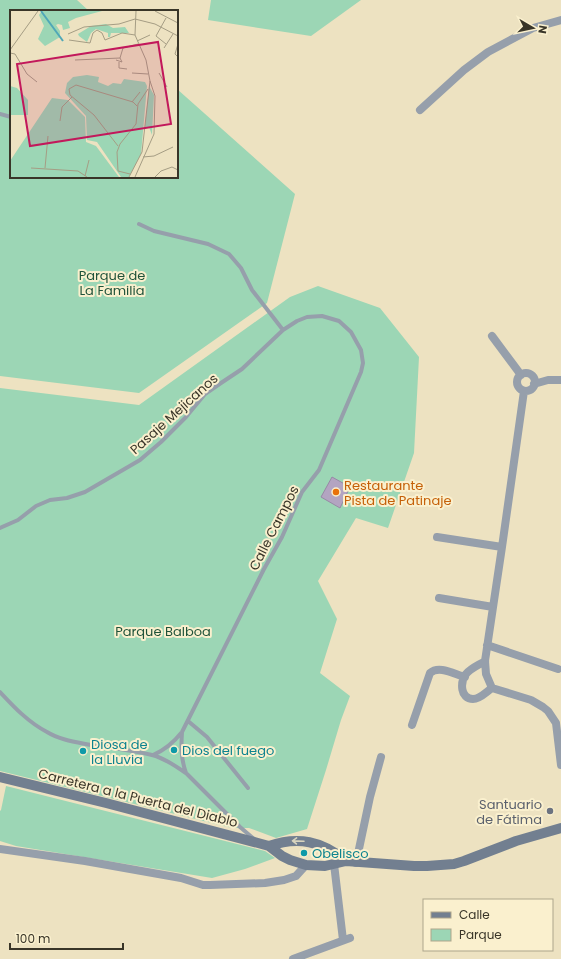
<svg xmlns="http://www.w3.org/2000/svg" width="561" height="959" font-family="Poppins,sans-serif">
  <rect width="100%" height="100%" fill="#ede2c1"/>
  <path fill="#9cd6b5" d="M0,0H77L89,11H11V177H177V89L295,194L267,303L139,393L0,376Z
    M211,0H361L311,36L208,20Z
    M318,286L380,308L419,357L414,453L388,528L356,518L318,581L337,619L320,673L350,696L341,720L326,770L307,829L276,838L249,828H232L0,771V388L139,405L290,297Z
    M6,786L265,851L275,858L245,869L212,878L16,846L0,841V811L1,810Z"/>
  <path fill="#b3a4c1" stroke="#9789a5" d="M332,477L350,487L340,508L321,497Z"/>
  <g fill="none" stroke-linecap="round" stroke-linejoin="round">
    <path stroke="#969fab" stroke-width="4" d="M0,114L11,117
      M139,224L154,231L208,244L229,254L241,268L252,290L283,330
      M0,528L18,520L36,506L50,500L67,498L85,492L140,460L161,442L186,417L205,394L221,383L242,369L283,330L297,321L307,317L322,316L339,321L351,332L361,350L363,363L361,372L319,470L302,492L282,537L264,569L182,732C174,742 165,750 153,755
      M0,692C14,707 28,722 47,732C60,740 76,742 91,745C111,748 132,750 152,755C164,758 176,766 187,774L240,827L254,839
      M188,721L207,737L248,788
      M182,732C181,747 181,759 186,773"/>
    <path stroke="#969fab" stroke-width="8" d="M420,110L464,70L488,52L533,28L561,20
      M492,336L521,375
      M517 382a9 9 0 1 1 18 0a9 9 0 1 1-18 0Z
      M534,384L548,380H561
      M524,391L502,547L485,661L486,674L492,688L531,700L543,707L548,711L556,723L561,765
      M437,537L502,547
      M439,598L493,607
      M487,645L558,669
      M485,661C479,665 471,668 466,674C460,682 460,699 473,699C480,699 486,692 492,688
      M412,725L430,673C439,665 454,674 465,677
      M0,849L85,861L181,878L203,885H210L265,883L284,880L296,876L306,865
      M356,863L370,797L381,757
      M334,864L343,940
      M293,959L350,938"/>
    <path stroke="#727f90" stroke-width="10" d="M0,777L106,803L258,843L269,846L282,856L290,860L306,865L325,866L346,861L414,866H427L454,864L464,861L516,841L561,828
      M269,846C298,836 322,841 346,861"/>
  </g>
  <defs><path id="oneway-shaft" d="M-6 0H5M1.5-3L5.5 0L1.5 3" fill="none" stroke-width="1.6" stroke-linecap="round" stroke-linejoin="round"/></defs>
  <use stroke="#d8d4be" href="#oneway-shaft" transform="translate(298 841) rotate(-178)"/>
  <circle fill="#e8710a" stroke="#faf0ce" stroke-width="1.5" cx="336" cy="492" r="4"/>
  <g fill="#0f9aa8" stroke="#faf0ce" stroke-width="1.5">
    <circle cx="174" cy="750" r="4"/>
    <circle cx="83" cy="751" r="4"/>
    <circle cx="304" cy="853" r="4"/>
  </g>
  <circle fill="#6b7280" stroke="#faf0ce" stroke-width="1.5" cx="550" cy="811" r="4"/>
  <g text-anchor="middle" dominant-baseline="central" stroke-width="4" stroke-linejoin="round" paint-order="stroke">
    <g font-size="13" fill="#20533a" stroke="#faf0ce">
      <text x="112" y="275">Parque de<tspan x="112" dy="15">La Familia</tspan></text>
      <text x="163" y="631">Parque Balboa</text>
    </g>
    <g font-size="13" fill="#393528" stroke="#faf0ce">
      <text transform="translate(174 414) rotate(-42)">Pasaje Mejicanos</text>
      <text transform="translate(274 528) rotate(-63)">Calle Campos</text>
      <text transform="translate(138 798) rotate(14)">Carretera a la Puerta del Diablo</text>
    </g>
    <g font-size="13" fill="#c56008" stroke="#faf0ce" text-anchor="start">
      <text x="344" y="485">Restaurante<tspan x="344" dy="15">Pista de Patinaje</tspan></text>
    </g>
    <g font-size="13" fill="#0d838f" stroke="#faf0ce" text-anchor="start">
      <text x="91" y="744">Diosa de<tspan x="91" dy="15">la Lluvia</tspan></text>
      <text x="182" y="750">Dios del fuego</text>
      <text x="312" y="853">Obelisco</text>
    </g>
    <g font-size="13" fill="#5b616d" stroke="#faf0ce" text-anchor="end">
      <text x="542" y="804">Santuario<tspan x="542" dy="15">de Fátima</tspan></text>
    </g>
  </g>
  <g transform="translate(10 10)">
    <rect width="168" height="168" fill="#ede2c1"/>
    <path d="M32,1H92L66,8L58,12L60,18L53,20L52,15L48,14L46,15L50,21V27L35,36L28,29L34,16L29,5ZM96,14L103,18L115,17L119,23H101L100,27H98V23L86,19L81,23L77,32L69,26L68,24L81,16ZM77,65L89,67L88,72L98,76L103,73L111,74L114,69L135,72L137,76L131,144L119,167H111L87,132L77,130L76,106L55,83L57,73L63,67ZM0,76L7,78L18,90V105H0ZM139,76L144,85L142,125L139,117H135ZM42,88L58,90L75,107L76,132L86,136L109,167H0V151Z" fill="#9cd6b5"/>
    <path fill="none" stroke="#4fa7b7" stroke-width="2" d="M31,1L53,31"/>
    <path fill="none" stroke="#a59d84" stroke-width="1" d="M145,1L168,13M58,24L74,17L109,14L125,9L145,14L168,26M59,30L80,33L83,23L87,20L92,23L95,30L112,23L125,25M127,31L140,25M156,34L146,26L156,8M168,34L165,44L168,47M154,38L163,24M0,40L28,1M0,43L5,44L17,64L27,72M65,50L110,48M106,50L112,52L110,48L113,38L128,34M109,52V58L117,59M122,63L138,64M149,63L157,77M122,92L130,82M50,111L52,97L62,87M108,136L84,105L60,85L59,79L66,75L123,92L127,96M133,147L144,146L163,137M21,158L68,161L77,167M35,158L38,126M120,164L108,161L107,142L110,134L126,114L128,94L138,79M75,166L79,150M119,167L132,142L140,71L136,50L125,25L126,1M125,167L144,124L145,86L140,71M145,167L151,161L162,157L168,160"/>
    <path fill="#c2185b" fill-opacity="0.15" stroke="#c2185b" stroke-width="2" d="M148,32L161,114L20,136L7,54Z"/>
    <rect width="168" height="168" fill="none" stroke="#393528" stroke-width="2"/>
  </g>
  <rect x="423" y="899" width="130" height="52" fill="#faf0ce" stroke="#ada58c"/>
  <rect x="431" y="912" width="20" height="6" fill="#727f90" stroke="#ada58c"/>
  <text x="459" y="919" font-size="12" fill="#393528">Calle</text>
  <rect x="431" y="929" width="20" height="12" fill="#9cd6b5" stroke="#ada58c"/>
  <text x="459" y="939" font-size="12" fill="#393528">Parque</text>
  <g transform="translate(533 28) rotate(99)" stroke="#faf0ce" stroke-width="3" paint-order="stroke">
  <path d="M0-3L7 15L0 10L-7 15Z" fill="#393528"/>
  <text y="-6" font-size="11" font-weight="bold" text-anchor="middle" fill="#393528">N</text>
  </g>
  <path d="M10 943v6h113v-6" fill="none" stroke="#393528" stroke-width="2"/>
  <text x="16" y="943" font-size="12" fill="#393528" stroke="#faf0ce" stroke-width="3" paint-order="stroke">100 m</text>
</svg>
